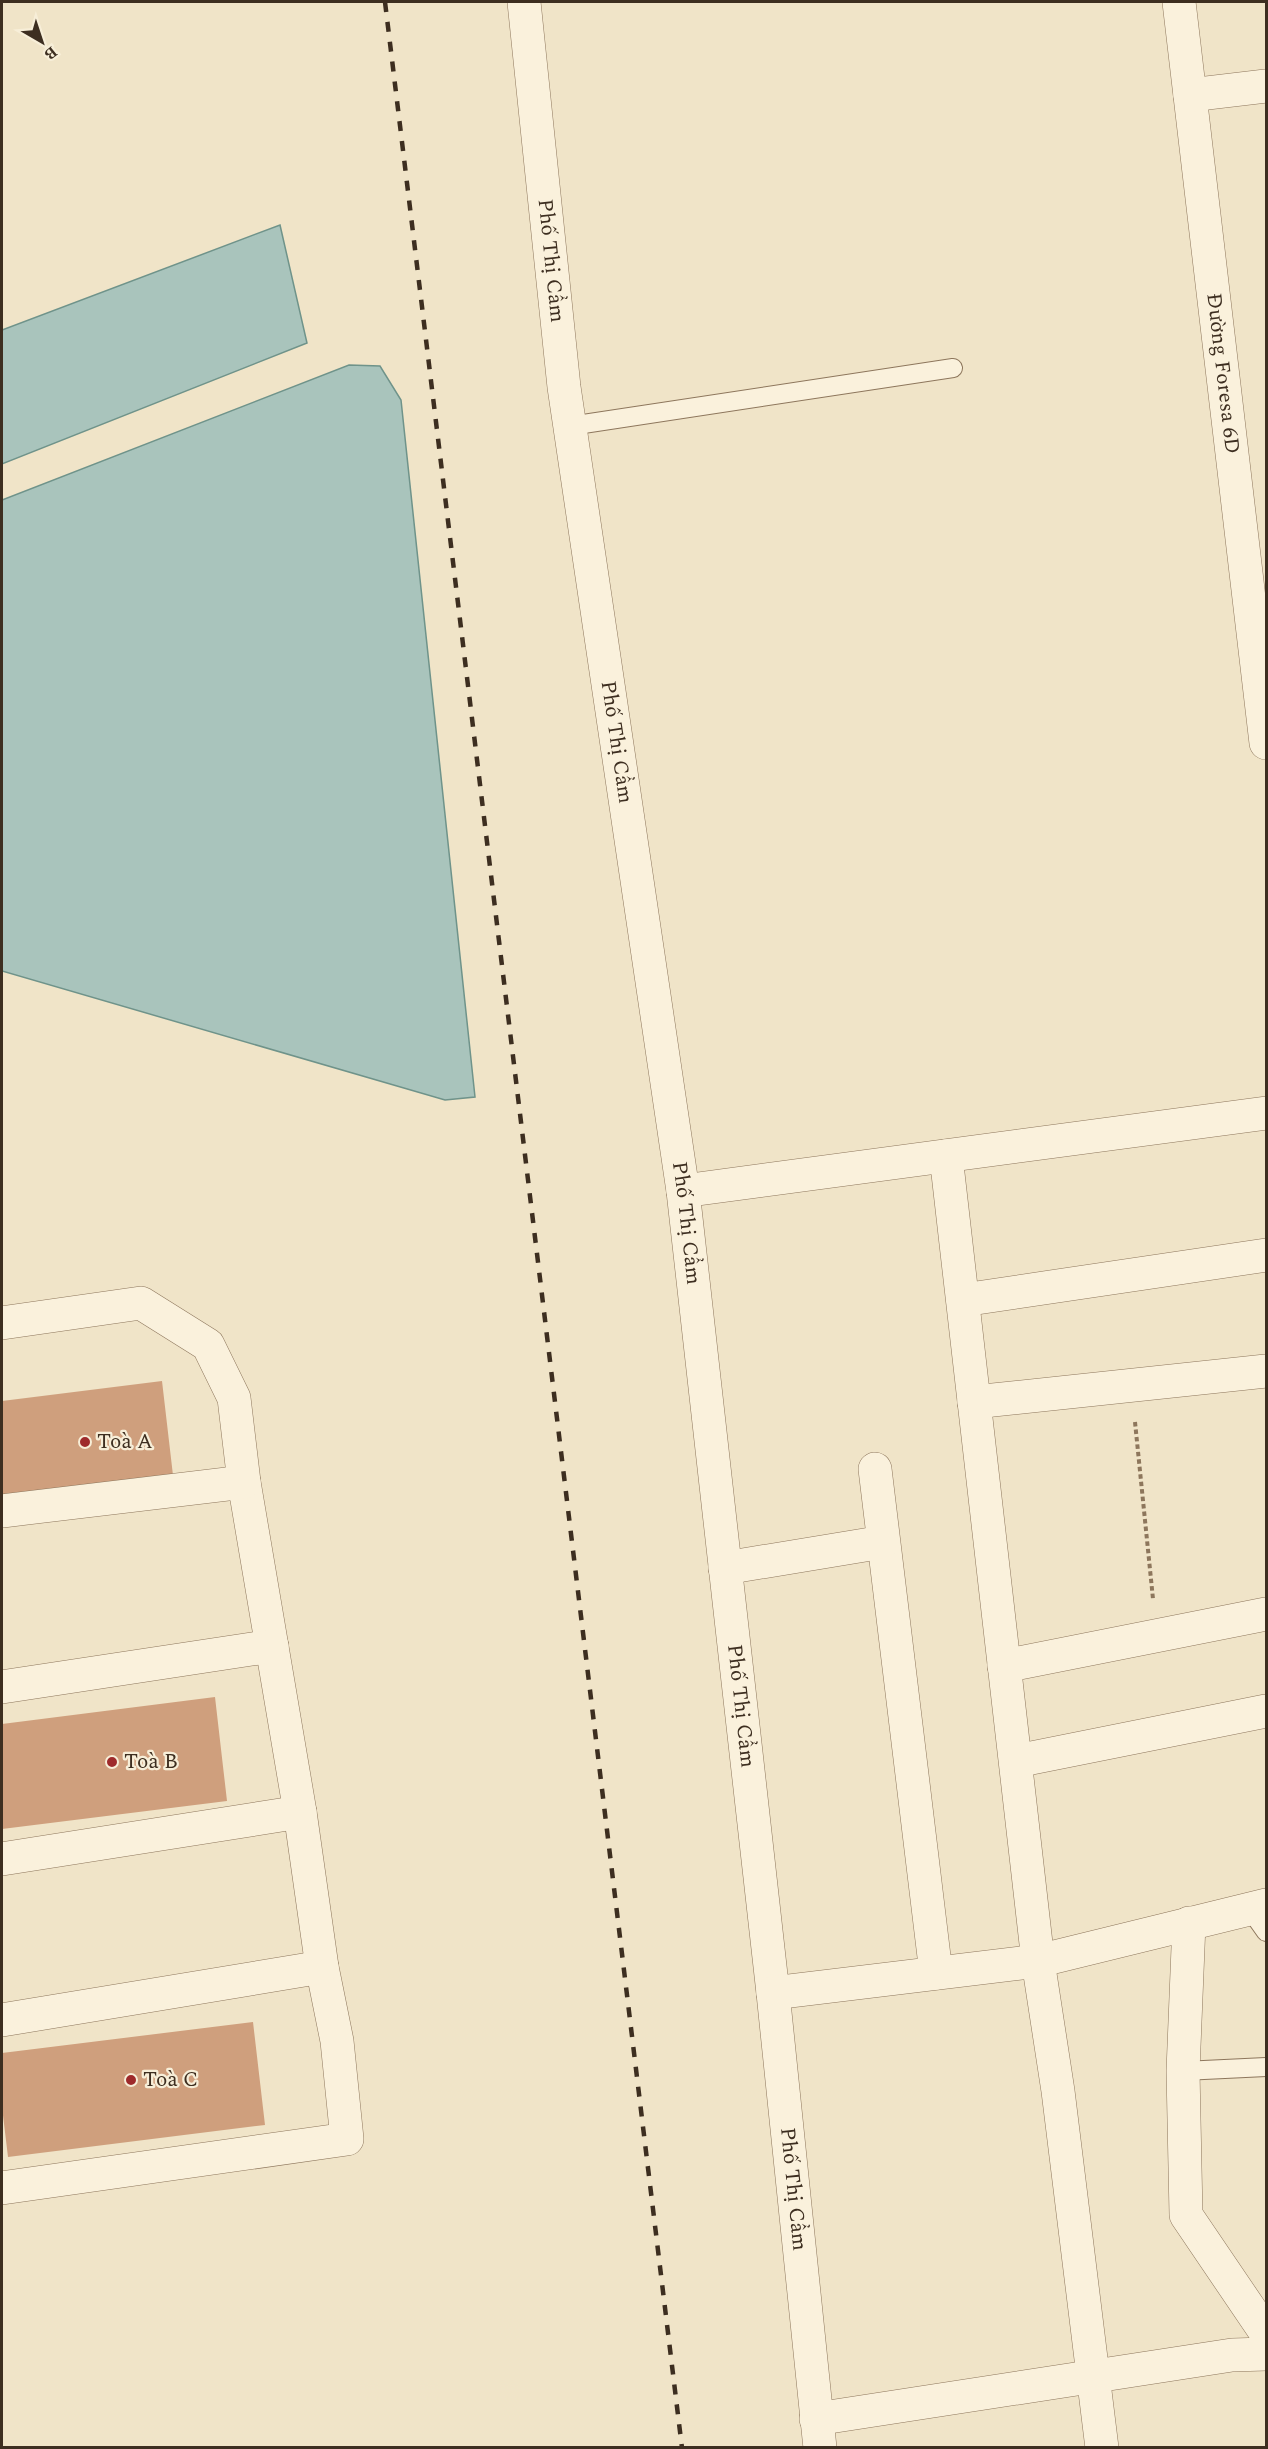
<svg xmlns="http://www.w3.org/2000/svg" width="1268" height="2449" font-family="Spectral,serif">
  <rect width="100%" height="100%" fill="#f0e4c8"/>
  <path fill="#a9c4bc" stroke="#6f938a" stroke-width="1.5" d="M280,225L307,343L2,464V330Z
    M349,365L380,366L401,400L475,1097L445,1100L2,971V500Z"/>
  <path fill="#cf9f7d" d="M162,1381L174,1484L2,1506V1401Z
    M215,1697L227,1801L2,1829V1724Z
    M253,2022L265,2125L8,2157L2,2107V2053Z"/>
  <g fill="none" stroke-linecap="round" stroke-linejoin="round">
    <defs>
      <path id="lane" d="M570,426L953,368
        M1249,1908L1266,1932
        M1183,2071L1266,2067"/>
      <g id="street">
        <path id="s1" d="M524,2L564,387L683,1191L773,1993L820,2448"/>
        <path id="s2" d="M1179,2L1266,743"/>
        <path d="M1190,95L1266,86"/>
        <path d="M946,1156L1038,1961L1058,2091L1102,2448"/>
        <path d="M683,1191L1266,1113"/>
        <path d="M963,1300L1266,1255"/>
        <path d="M2,1323L141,1303L208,1345L234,1398L244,1482L300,1812L322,1967L337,2041L347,2139L2,2188"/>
        <path d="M974,1402L1266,1371"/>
        <path d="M875,1469L936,1973"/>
        <path d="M2,1511L244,1482"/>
        <path d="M725,1568L883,1542"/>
        <path d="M1004,1666L1266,1614"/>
        <path d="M2,1687L272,1646"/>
        <path d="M1016,1761L1266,1711"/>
        <path d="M2,1859L300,1812"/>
        <path d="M1189,1923L1183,2071L1186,2215L1266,2333"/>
        <path d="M773,1993L1038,1961L1266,1905"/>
        <path d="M2,2020L322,1967"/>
        <path d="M816,2419L1232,2355L1266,2354"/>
      </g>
    </defs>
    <use href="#lane" stroke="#8d765c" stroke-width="20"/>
    <use href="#street" stroke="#8d765c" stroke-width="34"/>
    <path stroke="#8d765c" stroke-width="4" stroke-dasharray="4.5 3" stroke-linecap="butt" d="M1135,1422L1153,1599"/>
    <use href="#lane" stroke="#faf1dc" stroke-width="18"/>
    <use href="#street" stroke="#faf1dc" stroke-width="33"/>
    <path stroke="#3d2e20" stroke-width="4.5" stroke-dasharray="10 10" stroke-linecap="butt" d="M385,2L682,2448"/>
  </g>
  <g fill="#9e2a2b" stroke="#f7eed8" stroke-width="2">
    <circle cx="85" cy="1442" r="6"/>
    <circle cx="112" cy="1762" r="6"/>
    <circle cx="131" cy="2080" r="6"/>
  </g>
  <g text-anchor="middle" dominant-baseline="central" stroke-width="4.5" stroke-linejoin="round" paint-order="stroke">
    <g font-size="21" fill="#3d2e20" stroke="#f7eed8">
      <text stroke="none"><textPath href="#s1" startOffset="260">Phố Thị Cẩm</textPath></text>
      <text stroke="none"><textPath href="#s2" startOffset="374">Đường Foresa 6D</textPath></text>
      <text stroke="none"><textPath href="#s1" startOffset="746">Phố Thị Cẩm</textPath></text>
      <text stroke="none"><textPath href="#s1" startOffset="1232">Phố Thị Cẩm</textPath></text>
      <text stroke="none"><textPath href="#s1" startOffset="1718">Phố Thị Cẩm</textPath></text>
      <text stroke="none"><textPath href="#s1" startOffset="2204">Phố Thị Cẩm</textPath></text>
    </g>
    <g font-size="21" fill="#3d2e20" stroke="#f7eed8" text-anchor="start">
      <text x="97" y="1442">Toà A</text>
      <text x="124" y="1762">Toà B</text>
      <text x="143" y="2080">Toà C</text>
    </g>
  </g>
  <rect width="1268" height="2449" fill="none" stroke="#3d2e20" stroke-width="6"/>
  <g transform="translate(42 42) rotate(141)" stroke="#f7eed8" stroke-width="4.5" paint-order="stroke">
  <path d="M0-4.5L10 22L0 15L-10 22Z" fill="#3d2e20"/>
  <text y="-9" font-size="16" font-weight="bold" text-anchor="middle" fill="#3d2e20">B</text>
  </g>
</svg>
